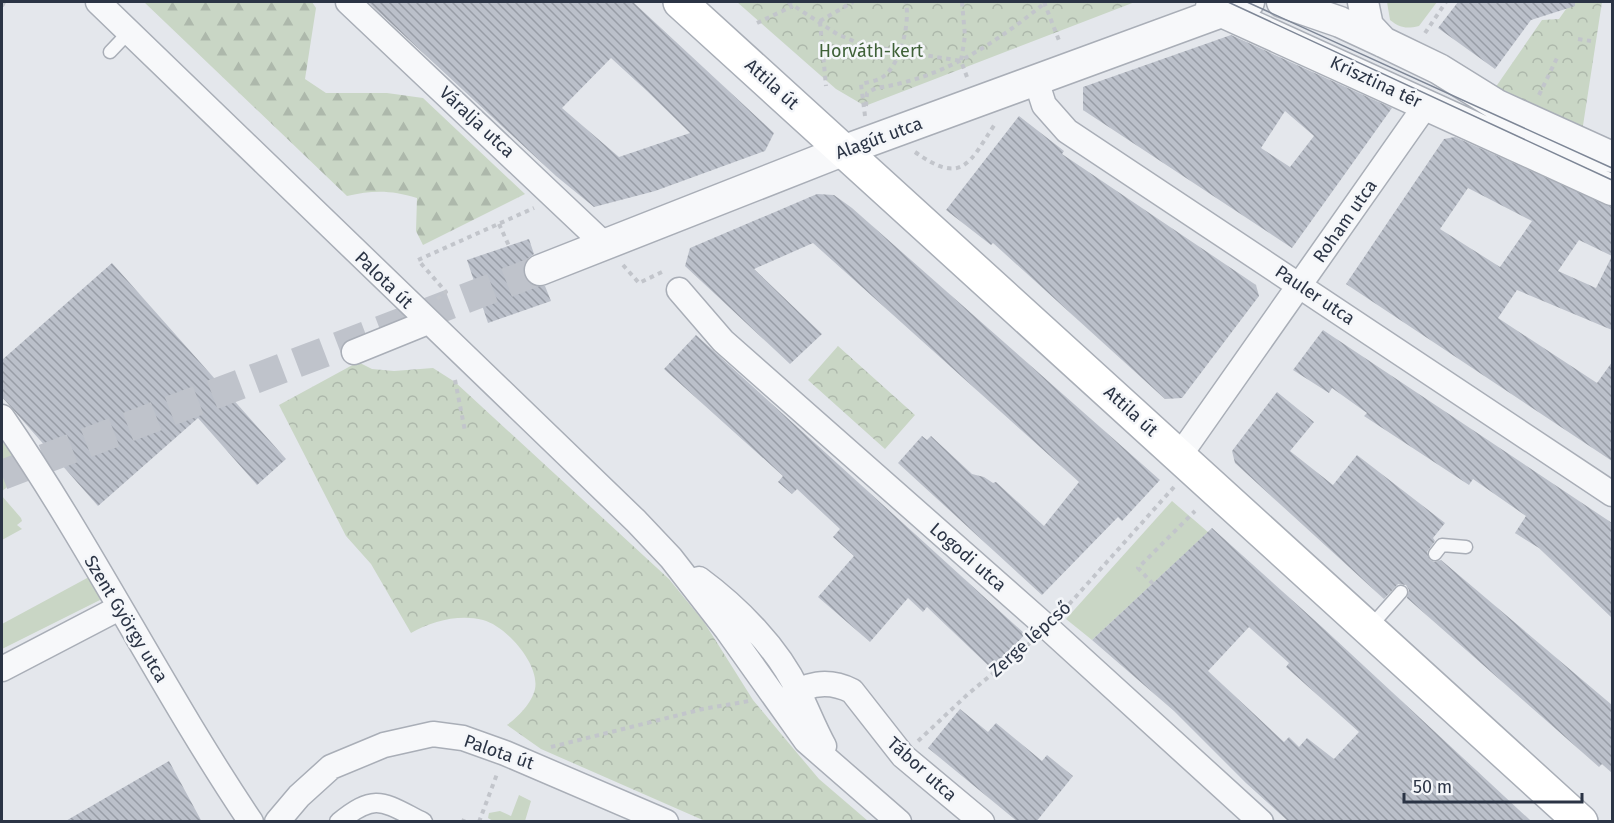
<svg xmlns="http://www.w3.org/2000/svg" width="1614" height="823" font-family="'Fira Sans',sans-serif">
  <defs>
    <pattern id="forest-firs" width="22" height="20" patternUnits="userSpaceOnUse" patternTransform="scale(1.5)"><rect width="22" height="20" fill="#c9d6c5"/><path d="M5 1l3.5 6h-7zM16 11l3.5 6h-7z" fill="#adb8ab"/></pattern>
    <pattern id="park-crowns" width="20" height="18" patternUnits="userSpaceOnUse" patternTransform="scale(1.5)"><rect width="20" height="18" fill="#c9d6c5"/><path d="M2 6a3 3 0 1 1 6 0M12 15a3 3 0 1 1 6 0" fill="none" stroke="#adb8ab"/></pattern>
    <pattern id="building-back-hatch" width="6" height="6" patternUnits="userSpaceOnUse" patternTransform="scale(1.5)"><rect width="6" height="6" fill="#bbc0ca"/><path d="M-1 5l2 2M0 0l6 6M5-1l2 2" fill="none" stroke="#989da6"/></pattern>
  </defs>
  <rect width="100%" height="100%" fill="#e4e7ec"/>
  <path fill="#c9d6c5" d="M1387,2H1437L1419,26C1406,29 1400,28 1390,20Z
    M2,441L26,473L2,491Z
    M2,496L21,518L22,521L17,525L22,529L2,540Z
    M1172,501L1208,532L1092,640L1066,619Z
    M89,577L102,599L2,649V624Z
    M519,795L531,801L525,821H493L488,818L489,813L500,811L511,816Z"/>
  <path fill="url(#forest-firs)" d="M144,2H312L316,8L305,79L326,93H387L423,98L525,194L423,245L416,231L417,198C391,190 373,190 347,196Z"/>
  <path fill="url(#park-crowns)" d="M737,2H1135L865,106L836,89Z
    M1571,2H1602L1582,132L1493,91L1542,20L1559,19Z
    M838,346L915,415L885,449L808,380Z
    M358,362L372,369L394,371L433,368L455,382L669,579L704,622L753,700L782,735L819,779L868,821H705L541,749L507,725C517,718 532,703 535,689C540,664 506,626 483,620C459,614 432,621 411,633L371,564L346,536L279,405Z"/>
  <path fill="url(#building-back-hatch)" fill-rule="evenodd" d="M368,2H633L774,133L765,151L655,191L594,207L556,176ZM611,58L647,91L690,133L619,157L562,108Z
    M1458,2H1575V6L1531,20L1495,69L1438,28Z
    M1231,35L1392,108L1292,248L1083,110V87ZM1285,111L1314,136L1290,167L1261,148Z
    M1019,116L1064,151L1062,154L1256,285L1259,296L1182,398L1165,399L993,243L991,245L946,210Z
    M1455,137L1612,207V330L1517,290L1498,318L1597,383L1612,362V461L1346,284L1444,139ZM1468,188L1532,221L1500,267L1440,229ZM1579,240L1612,256L1596,288L1558,271Z
    M817,194L834,195L852,208L1160,480L1122,521L1118,517L1042,595L898,463L922,436L927,440L931,436L972,474L984,477L993,483L996,482L1044,526L1079,482L813,243L754,269L822,334L790,364L685,266L690,248Z
    M529,239L534,254L526,260L524,276L530,284L545,286L551,301L488,323L467,260Z
    M112,263L286,459L257,485L198,418L98,506L2,397V360Z
    M1323,330L1612,523V618L1539,548L1515,533L1526,516L1473,479L1469,485L1364,416L1367,413L1332,388L1329,393L1293,370Z
    M696,335L1025,634L993,670L927,607L923,612L908,598L870,642L818,597L854,556L833,537L840,529L797,489L792,494L778,482L783,476L664,369Z
    M1277,392L1314,422L1290,451L1333,485L1357,455L1445,523L1433,538L1435,541L1427,552L1430,560L1434,562L1441,560L1612,705V773L1602,764L1599,767L1407,598L1409,590L1406,585L1398,584L1384,599L1235,463L1232,451Z
    M1212,528L1322,627L1532,822H1289L1246,783L1174,711L1092,640ZM1249,627L1289,663L1286,667L1359,732L1334,759L1307,738L1299,747L1289,737L1284,742L1208,671Z
    M960,709L988,732L996,723L1042,761L1047,755L1073,776L1036,822H1018L928,748Z
    M169,761L202,822H64Z"/>
  <g fill="none" stroke-linecap="round" stroke-linejoin="round">
    <path stroke="#bfc3cb" stroke-width="30" stroke-dasharray="30 15" stroke-linecap="butt" d="M2,475L540,270"/>
    <defs>
      <path id="service" d="M110,52L129,32
        M1435,554L1442,545L1466,547
        M1370,627L1401,592"/>
      <path id="pedestrian" d="M339,822C376,792 383,802 423,822"/>
      <path id="minor" d="M98,2L636,521L671,558L727,630L806,741L899,822
        M348,2L604,244
        M1036,80L1044,105L1067,131L1612,494
        M679,290L723,341L1048,628L1261,822
        M354,352L428,322
        M2,417C92,547 162,690 251,822
        M1180,455L1426,105
        M699,579C737,607 778,648 798,691C807,709 814,728 824,746
        M2,669L119,608
        M786,700C805,683 828,679 852,691L903,756L982,822
        M277,822L299,796L331,767L384,745L433,734L463,738L505,753L666,822"/>
      <path id="tertiary" d="M1282,2L1340,22L1383,42L1439,69L1497,105L1612,157
        M1363,2L1368,26L1383,42
        M1211,7L1612,190
        M540,270L845,150L1249,2"/>
      <path id="secondary" d="M680,2L1581,822"/>
    </defs>
    <use href="#service" stroke="#a9aeb7" stroke-width="15"/>
    <use href="#pedestrian" stroke="#a9aeb7" stroke-width="21"/>
    <use href="#minor" stroke="#a9aeb7" stroke-width="27"/>
    <use href="#tertiary" stroke="#a9aeb7" stroke-width="33"/>
    <use href="#secondary" stroke="#a9aeb7" stroke-width="36"/>
    <path stroke="#c2c5cb" stroke-width="4" stroke-dasharray="4.5 4.5" stroke-linecap="butt" d="M788,2L837,34L863,45L961,61
      M962,2L965,36L961,61L967,77
      M1044,2L1060,43
      M2,6L4,2
      M820,21L853,2
      M820,22L826,86
      M757,23L793,6
      M1425,33L1446,2
      M1578,39L1591,41
      M1539,95L1558,56
      M866,106L867,93L876,88C942,79 996,43 1046,2
      M865,116L861,84C868,82 878,81 884,76C901,63 910,23 906,2
      M915,152C963,186 969,163 995,124
      M499,224L509,246
      M623,265L639,283L662,272
      M437,299L446,292L418,260L534,208
      M455,380L465,431
      M1153,584L1138,568L1195,511
      M1063,611L1174,487
      M918,741L968,694L1030,643
      M551,747L703,709L749,701
      M463,822L464,819
      M479,822L497,774"/>
    <use href="#service" stroke="#f7f8fa" stroke-width="12"/>
    <use href="#pedestrian" stroke="#f7f8fa" stroke-width="18"/>
    <use href="#minor" stroke="#f7f8fa" stroke-width="24"/>
    <use href="#tertiary" stroke="#f7f8fa" stroke-width="30"/>
    <use href="#secondary" stroke="#fff" stroke-width="33"/>
    <path stroke="#7d8696" stroke-width="1.5" d="M1228,2L1612,180
      M1247,2L1612,168"/>
  </g>
  <g text-anchor="middle" dominant-baseline="central" stroke-width="5" stroke-linejoin="round" paint-order="stroke">
    <g font-size="18" fill="#3f6138" stroke="#f4f6f9">
      <text x="871" y="51">Horváth-kert</text>
    </g>
    <g font-size="18" fill="#2b3445" stroke="#f4f6f9">
      <text transform="translate(1376 82) rotate(25)">Krisztina tér</text>
      <text transform="translate(772 84) rotate(42)">Attila út</text>
      <text transform="translate(477 122) rotate(43)">Váralja utca</text>
      <text transform="translate(879 138) rotate(-20)">Alagút utca</text>
      <text transform="translate(1345 221) rotate(-55)">Roham utca</text>
      <text transform="translate(384 280) rotate(44)">Palota út</text>
      <text transform="translate(1315 295) rotate(34)">Pauler utca</text>
      <text transform="translate(1131 411) rotate(42)">Attila út</text>
      <text transform="translate(968 557) rotate(41)">Logodi utca</text>
      <text transform="translate(126 619) rotate(59)">Szent György utca</text>
      <text transform="translate(1030 639) rotate(-42)">Zerge lépcső</text>
      <text transform="translate(499 752) rotate(19)">Palota út</text>
      <text transform="translate(922 769) rotate(42)">Tábor utca</text>
    </g>
  </g>
  <rect width="1614" height="823" fill="none" stroke="#2b3445" stroke-width="6"/>
  <path d="M1404 793v9h178v-9" fill="none" stroke="#2b3445" stroke-width="3"/>
  <text x="1413" y="793" font-size="18" fill="#2b3445" stroke="#f4f6f9" stroke-width="4.5" paint-order="stroke">50 m</text>
</svg>
